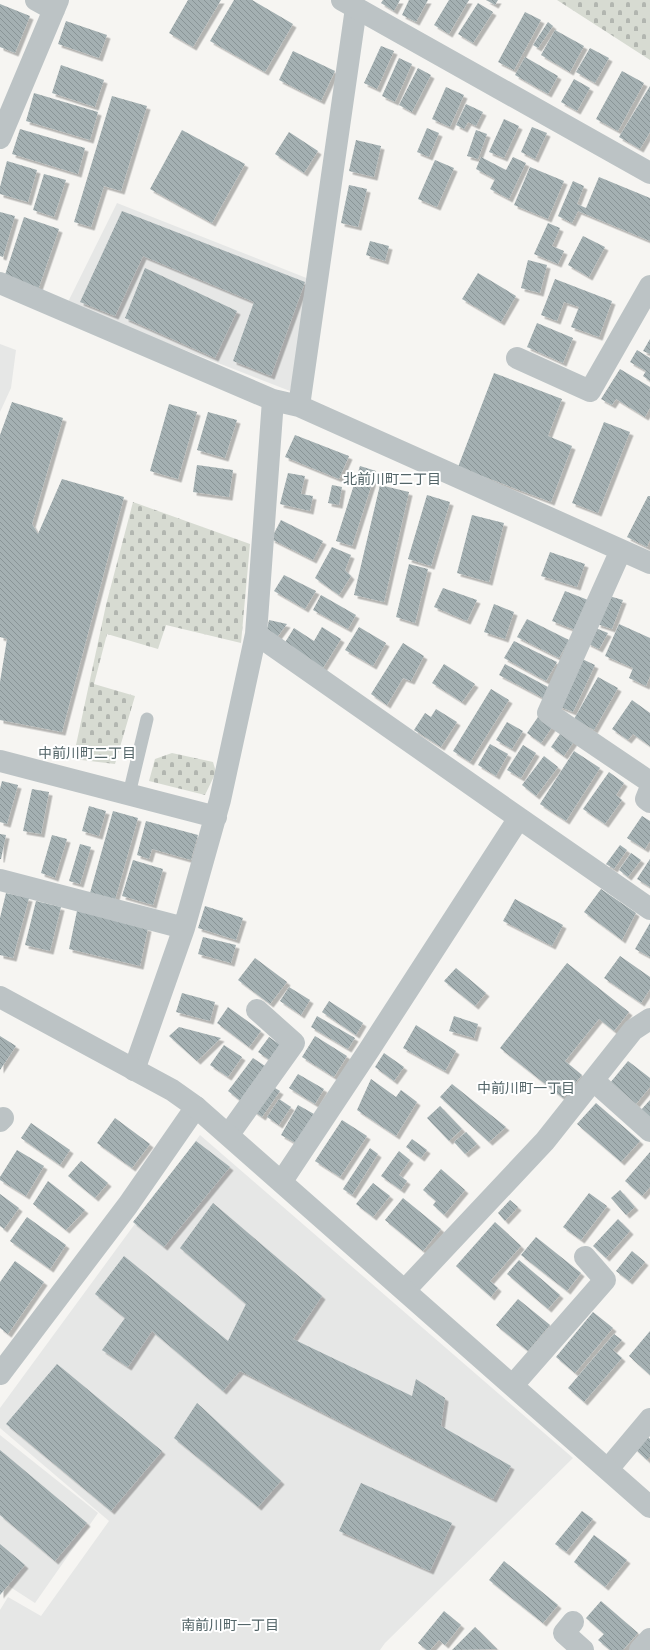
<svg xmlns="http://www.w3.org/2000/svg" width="650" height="1650" font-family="'Roboto Condensed','Noto Sans JP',sans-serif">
  <defs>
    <pattern id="cemetery-stones" width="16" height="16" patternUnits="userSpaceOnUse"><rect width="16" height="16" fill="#d7dbd2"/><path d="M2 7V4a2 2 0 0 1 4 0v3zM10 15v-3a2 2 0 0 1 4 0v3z" fill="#b2b6b0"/></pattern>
    <pattern id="building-back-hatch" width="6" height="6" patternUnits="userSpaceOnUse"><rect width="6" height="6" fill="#a4b0b2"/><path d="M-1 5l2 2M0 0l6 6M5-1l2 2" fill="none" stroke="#899496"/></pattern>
    <filter id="shadow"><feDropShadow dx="3.5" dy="3.5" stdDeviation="0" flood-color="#0004"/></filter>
  </defs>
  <rect width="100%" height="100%" fill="#f6f5f2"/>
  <path fill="#e6e7e6" d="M117,203L314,281L290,391L67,304Z
    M0,344L16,350L11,388L0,412Z
    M200,1135L573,1458L385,1643L380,1650H0V1610L8,1597L41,1616L109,1521L0,1428V1408Z
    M0,1435L98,1513L35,1603L4,1583L0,1589Z"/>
  <path fill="url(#cemetery-stones)" d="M557,0H650V60Z
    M133,502L250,544L241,643L166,625L158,649L107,634L94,684L135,696L115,764L73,759L106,605Z
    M172,753L213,762L216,772L205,795L149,781L155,759Z"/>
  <path fill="url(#building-back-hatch)" filter="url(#shadow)" d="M188,0H221L193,47L169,33Z
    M234,0H252L293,24L265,72L210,41Z
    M383,0H400L394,11L381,3Z
    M409,0H428L416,22L402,15Z
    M449,0H469L449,34L434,25Z
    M486,0H498L495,5Z
    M478,3L493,12L473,43L458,34Z
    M0,4L30,16L15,53L0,47Z
    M525,12L541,20L514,70L498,62Z
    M66,21L107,35L99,58L58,44Z
    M548,22L553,26L538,48L533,45Z
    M555,30L584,46L570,72L541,55Z
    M381,46L394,51L377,89L364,83Z
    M590,48L609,58L595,83L576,72Z
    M293,51L335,71L321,101L279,80Z
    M525,57L558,76L548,94L515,75Z
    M399,58L412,64L395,102L382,96Z
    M61,65L104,80L95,107L52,93Z
    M418,68L431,75L412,112L399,105Z
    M622,71L644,83L618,131L596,119Z
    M574,79L590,88L577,111L561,102Z
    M650,86V132L640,149L619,137Z
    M446,87L464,95L450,127L432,119Z
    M34,93L98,112L90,140L26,121Z
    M112,96L147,106L121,191L104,186L91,227L74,222Z
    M466,104L483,112L476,126L468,122L464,129L456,125Z
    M504,119L519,126L504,158L489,152Z
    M532,127L547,133L535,159L521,152Z
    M427,128L439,133L429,157L417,152Z
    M20,129L85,148L78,174L12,154Z
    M182,130L245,164L212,223L150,189Z
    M476,130L487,134L478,159L467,156Z
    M289,132L318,151L304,173L275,154Z
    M356,140L381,146L374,177L349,171Z
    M481,157L506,170L513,157L526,163L509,199L490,189L495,179L476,169Z
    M435,160L454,168L437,207L418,199Z
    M7,161L37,170L28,202L0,194V187Z
    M530,167L564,181L548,219L514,205Z
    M44,174L66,180L54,217L33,210Z
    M599,177L650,198V241L578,211L572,223L558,216L573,181L584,186L577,204L586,208Z
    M349,185L367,189L358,227L341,223Z
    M122,211L305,282L271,376L233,361L254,302L143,256L115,316L80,302Z
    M0,212L15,216L3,257L0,256Z
    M24,217L59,229L38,290L4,278Z
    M548,223L560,228L552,246L564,251L558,264L534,254Z
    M583,236L605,247L589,277L568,265Z
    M370,241L389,246L385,261L366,255Z
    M528,260L547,265L540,293L521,288Z
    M145,268L237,311L215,358L125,318Z
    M478,273L516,296L501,322L462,299Z
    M555,279L612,301L599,337L571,327L579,307L564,302L557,321L541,315Z
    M537,323L573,338L563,363L527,347Z
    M650,339V354L643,351Z
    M637,350L650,358V381L643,376L646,371L630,362Z
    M620,369L650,387V408L645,417L616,399L612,405L601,399Z
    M494,373L562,399L548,436L572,446L551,502L458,467Z
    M12,402L63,418L32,524L38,534L62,479L124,497L62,732L0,720V682L7,639L0,637V435Z
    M169,404L197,412L178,479L150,471Z
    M208,412L237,420L225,458L197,450Z
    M604,422L630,432L598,513L572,503Z
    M295,435L349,456L339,479L285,457Z
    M197,465L233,470L229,497L193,492Z
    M360,466L376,471L352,546L336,541Z
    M288,473L305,476L301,494L313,496L310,511L280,504Z
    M332,485L342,487L339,505L328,503Z
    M380,485L409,492L384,602L354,595Z
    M427,495L450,502L431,566L408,559Z
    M648,496H650V540L647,547L627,537Z
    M472,515L504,523L489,582L457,573Z
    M281,520L323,541L313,560L271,539Z
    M332,547L351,555L345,570L351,576L339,595L315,578Z
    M550,552L585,564L577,587L541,576Z
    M409,564L428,569L415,623L396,617Z
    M284,575L316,591L305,609L274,591Z
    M443,588L477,600L467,621L434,607Z
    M565,591L588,600L575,630L552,621Z
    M321,595L356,615L348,629L313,610Z
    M609,596L623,600L612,629L597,624Z
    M494,604L514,612L505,639L484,632Z
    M527,619L569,640L559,658L517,637Z
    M269,620L287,624L275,640L266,634Z
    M619,624L650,638V676L646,686L629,678L633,668L605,656Z
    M322,627L341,639L323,668L284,644L294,628L314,641Z
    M359,627L386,643L373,666L345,650Z
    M593,627L608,633L599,649L587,643Z
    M514,641L557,662L546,681L504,658Z
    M403,643L424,656L411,681L403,678L387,705L371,694Z
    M580,658L595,665L573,712L558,706Z
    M444,664L475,684L462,702L432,683Z
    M505,664L548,687L543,698L499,675Z
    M598,677L618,688L594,730L574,719Z
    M491,689L509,700L470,762L453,751Z
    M632,700L650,713V746L633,734L628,740L612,729Z
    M436,709L457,722L441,747L414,730L425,713L431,717Z
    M538,717L553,726L541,743L527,733Z
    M507,722L523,731L512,749L496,740Z
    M562,731L575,740L564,756L551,747Z
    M490,744L508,754L496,776L478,765Z
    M523,745L536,753L521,778L507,770Z
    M574,751L600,768L566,821L540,804Z
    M544,756L558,767L536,796L522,785Z
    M609,772L624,783L616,795L622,800L605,824L583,809Z
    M2,781L18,785L7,824L0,822V789Z
    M32,789L49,792L41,834L23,831Z
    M89,806L106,811L99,836L82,831Z
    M113,811L138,818L115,900L90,893Z
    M642,816L650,821V841L645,849L627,838Z
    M146,821L198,835L191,860L152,849L149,859L137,855Z
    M0,834L6,835L1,859H0Z
    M52,835L67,839L55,878L41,873Z
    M80,844L91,847L80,884L69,881Z
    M620,845L627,850L614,869L606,864Z
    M631,853L641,860L628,877L619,870Z
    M650,859V887L637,879Z
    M133,860L163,869L153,905L122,896Z
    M601,889L636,913L622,940L584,912Z
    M6,893L29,898L13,958L0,955V918Z
    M515,899L563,925L552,946L503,921Z
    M36,901L61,907L50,951L25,945Z
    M205,906L243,918L236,940L198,928Z
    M77,911L148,928L140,966L69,949Z
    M650,923V957L635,949Z
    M203,937L236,945L231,963L198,954Z
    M620,956L650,977V989L641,1003L604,978Z
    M255,958L287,982L270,1004L238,980Z
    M567,963L629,1012L614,1031L599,1019L565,1061L582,1075L563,1098L500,1048Z
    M456,968L486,993L475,1006L444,981Z
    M289,987L310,1000L301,1015L280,1001Z
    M182,993L215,1002L210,1021L176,1012Z
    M329,1001L363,1023L356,1035L322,1012Z
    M228,1007L261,1031L249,1047L217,1023Z
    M317,1016L355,1038L348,1049L311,1027Z
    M454,1016L478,1024L474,1038L449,1031Z
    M416,1025L456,1051L445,1071L403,1048Z
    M179,1027L221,1038L197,1061L169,1036Z
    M0,1036L16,1046L0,1070Z
    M315,1036L347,1056L334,1077L302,1057Z
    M269,1037L282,1046L271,1061L258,1052Z
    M224,1045L242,1057L228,1077L210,1065Z
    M384,1053L404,1067L394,1081L375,1067Z
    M253,1058L268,1068L242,1102L228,1091Z
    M628,1061L650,1078V1087L636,1104L610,1083Z
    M298,1074L324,1089L315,1104L289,1088Z
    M371,1079L396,1097L401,1090L417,1102L396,1136L357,1110Z
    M452,1084L506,1127L489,1142L440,1097Z
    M270,1085L280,1091L262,1117L252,1110Z
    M279,1099L291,1107L279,1125L267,1117Z
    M650,1100V1119L640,1111Z
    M596,1103L640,1141L621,1162L577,1124Z
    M298,1105L314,1114L297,1144L281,1135Z
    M440,1106L462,1129L449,1141L427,1118Z
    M115,1118L150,1144L132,1168L97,1143Z
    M342,1120L367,1136L340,1177L315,1161Z
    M31,1123L70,1150L60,1165L21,1138Z
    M466,1132L477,1144L465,1154L454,1142Z
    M412,1139L427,1150L421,1158L406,1147Z
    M196,1141L230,1167L164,1247L133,1222Z
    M370,1148L378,1154L352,1195L343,1189Z
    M17,1150L44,1166L26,1196L0,1180V1177Z
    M399,1151L410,1160L399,1175L407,1181L401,1190L381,1176Z
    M650,1152V1187L642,1196L625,1181Z
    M81,1161L108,1183L95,1198L68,1176Z
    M441,1169L465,1190L444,1215L433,1205L436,1201L423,1190Z
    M48,1181L85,1210L66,1230L33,1204Z
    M373,1183L390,1196L373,1217L356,1204Z
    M620,1190L635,1207L626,1215L611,1198Z
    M589,1193L607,1206L581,1240L563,1227Z
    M0,1194L19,1208L4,1229L0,1226Z
    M403,1198L441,1229L423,1251L385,1220Z
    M510,1200L518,1207L505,1221L498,1213Z
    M213,1203L322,1296L293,1339L412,1396L416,1379L445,1398L441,1426L511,1466L493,1499L240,1371L223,1391L152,1331L128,1367L102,1350L125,1318L95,1294L124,1256L228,1341L246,1304L180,1248Z
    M27,1217L66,1245L50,1269L10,1241Z
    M618,1219L630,1231L606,1258L593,1246Z
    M495,1222L521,1246L490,1281L498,1288L491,1297L456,1266Z
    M536,1237L581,1273L567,1291L521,1255Z
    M632,1251L645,1262L629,1281L616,1271Z
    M519,1260L560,1295L548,1309L507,1274Z
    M15,1261L44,1282L8,1334L0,1328V1282Z
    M518,1299L550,1325L528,1351L496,1325Z
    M593,1312L613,1328L575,1373L556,1357Z
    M650,1331V1375L629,1356Z
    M614,1334L622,1340L613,1350L622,1358L584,1402L568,1388Z
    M57,1364L162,1451L111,1511L6,1424Z
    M197,1403L281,1481L258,1507L174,1438Z
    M646,1435L650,1439V1457L647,1460L634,1448Z
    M0,1450L87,1523L55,1561L0,1515Z
    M361,1483L452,1523L430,1571L339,1531Z
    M582,1511L593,1519L566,1552L555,1544Z
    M594,1535L627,1560L605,1587L574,1562Z
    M0,1544L25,1565L0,1595Z
    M504,1561L558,1605L543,1623L489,1580Z
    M601,1601L638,1633L623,1650H610L598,1640L604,1634L586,1618Z
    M444,1611L461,1625L445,1645L439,1640L430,1650H427L418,1643Z
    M475,1627L497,1649L452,1650Z"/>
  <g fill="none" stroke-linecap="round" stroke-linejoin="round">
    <path stroke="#bcc3c5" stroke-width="13" d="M129,794L147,719"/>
    <path stroke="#bcc3c5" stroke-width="22" d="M36,0L54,10
      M0,138L58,0
      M0,283L273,400L299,406L650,563
      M517,358L590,391L650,286
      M299,406L356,8
      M621,550L548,713L650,782
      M256,634L519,818
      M0,761L216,817
      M650,789L646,799L650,802
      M0,880L184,928
      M134,1070L184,928L220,800L256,634L273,400
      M594,1081L650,1131
      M0,1121L3,1118
      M229,1134L294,1043L257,1010
      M282,1181L369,1050L519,818L650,909
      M405,1290L545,1141L633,1030L650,1019
      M0,1374L128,1205L196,1107
      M513,1385L605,1280L585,1257
      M608,1469L650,1419
      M573,1622L564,1633L583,1650
      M640,1650L650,1639"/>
    <path stroke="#bcc3c5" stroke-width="22" d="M342,0L650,173
      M0,997L172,1090L196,1107L650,1507"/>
  </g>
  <g text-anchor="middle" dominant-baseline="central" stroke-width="4" stroke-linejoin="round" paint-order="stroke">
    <g font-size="14" fill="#536568" stroke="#fff">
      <text x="392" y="479">北前川町二丁目</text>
      <text x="87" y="753">中前川町二丁目</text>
      <text x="526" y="1088">中前川町一丁目</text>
      <text x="230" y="1625">南前川町一丁目</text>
    </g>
  </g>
</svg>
